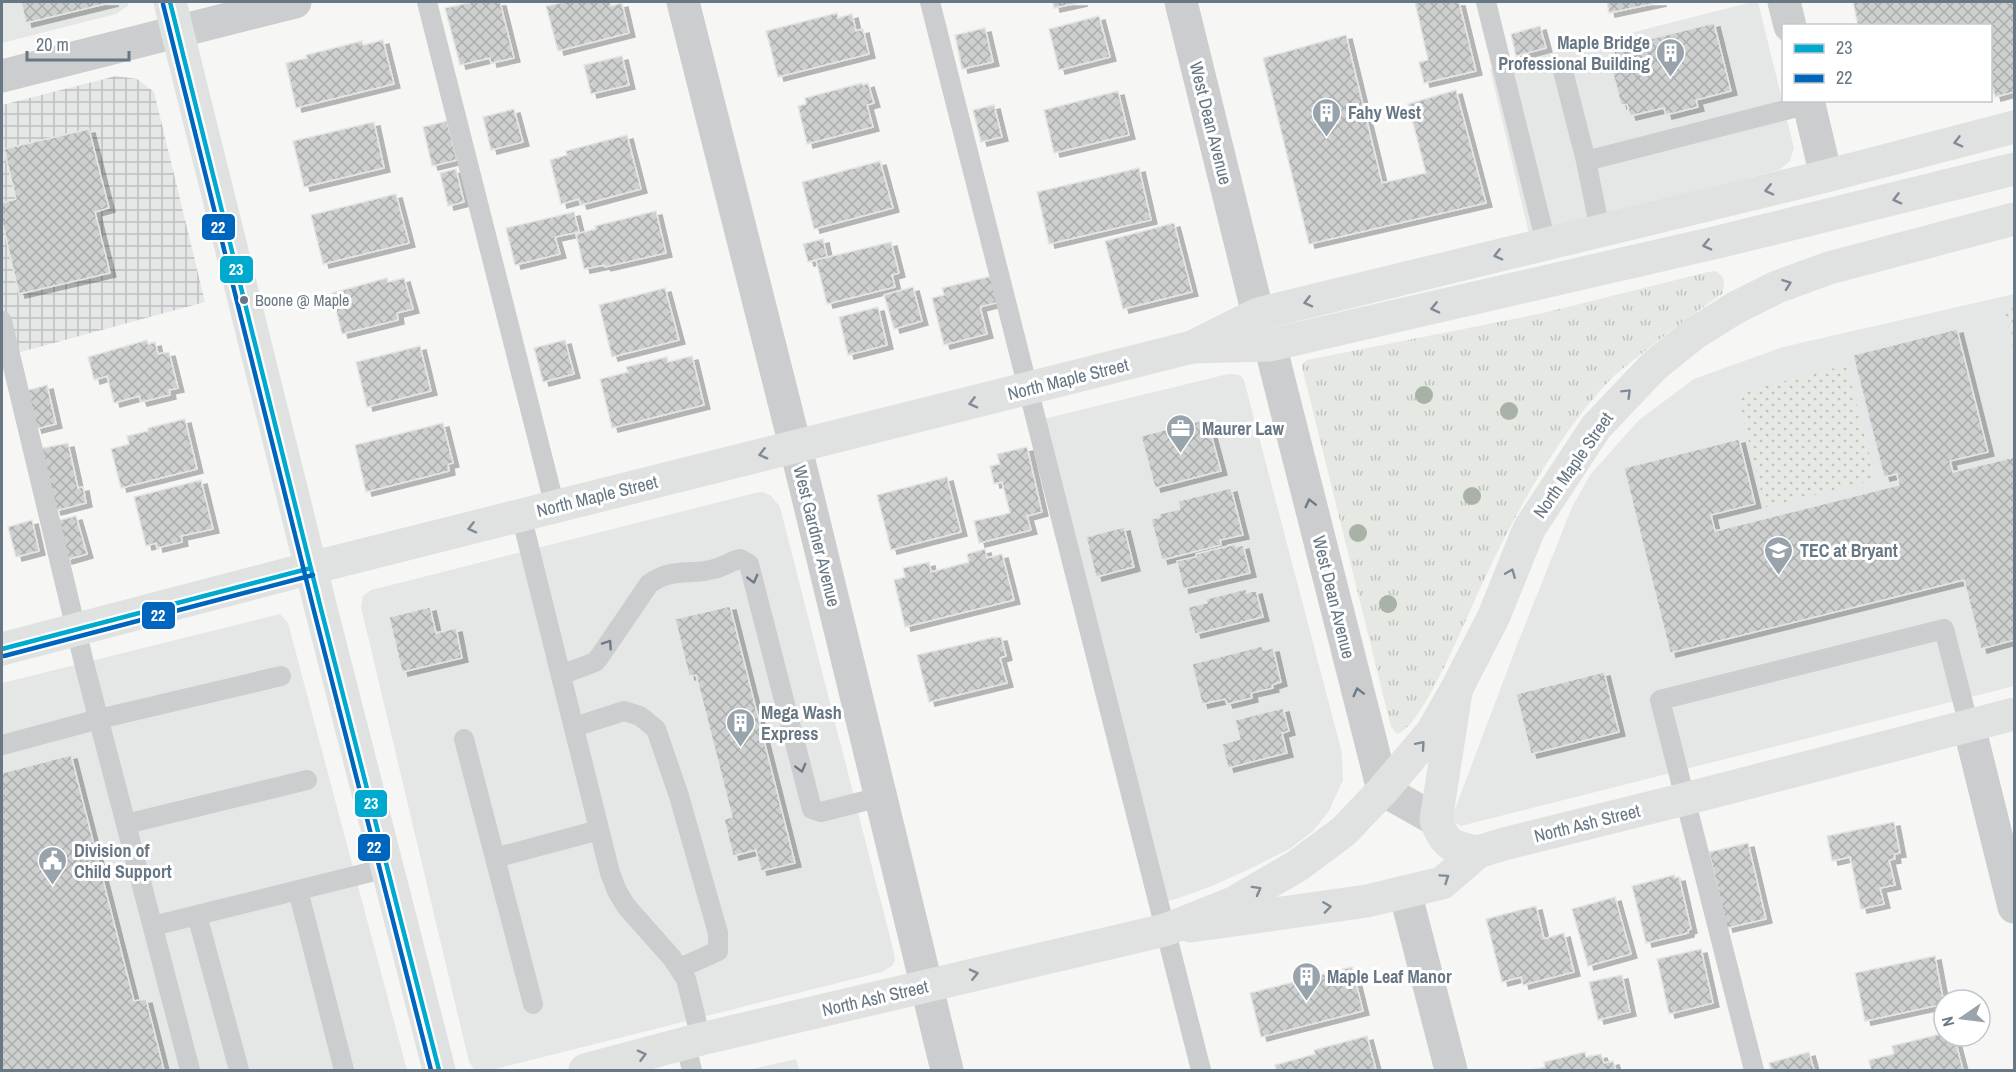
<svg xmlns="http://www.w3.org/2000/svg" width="2016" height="1072" font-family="'Archivo Narrow',sans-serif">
  <defs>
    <pattern id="industrial-grid" width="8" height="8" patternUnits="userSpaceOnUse" patternTransform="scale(1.5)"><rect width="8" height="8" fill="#e5e6e6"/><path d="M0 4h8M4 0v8" fill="none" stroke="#bdbfc0"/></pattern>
    <pattern id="grass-tufts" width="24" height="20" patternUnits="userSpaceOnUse" patternTransform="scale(1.5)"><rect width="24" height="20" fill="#e6e9e3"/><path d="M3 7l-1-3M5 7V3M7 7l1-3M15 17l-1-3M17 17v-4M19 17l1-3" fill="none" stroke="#bec2be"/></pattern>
    <pattern id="park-dots" width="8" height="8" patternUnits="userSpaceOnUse" patternTransform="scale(1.5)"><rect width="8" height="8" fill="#e6e9e3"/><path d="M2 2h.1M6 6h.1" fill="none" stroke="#bec2be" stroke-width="1.8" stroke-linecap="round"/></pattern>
    <pattern id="building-cross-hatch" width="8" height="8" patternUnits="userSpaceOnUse" patternTransform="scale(1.5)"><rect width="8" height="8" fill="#ced0d0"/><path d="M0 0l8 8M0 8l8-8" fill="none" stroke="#abaeae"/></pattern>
    <filter id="shadow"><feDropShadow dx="6" dy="4" stdDeviation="0" flood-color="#0004"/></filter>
  </defs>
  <rect width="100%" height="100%" fill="#f6f6f5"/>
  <path fill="#e5e6e6" d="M2,2H128V6L116,14L2,43Z
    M1752,2H1758L1794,148L1790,161L1779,170L1529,234L1490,69Z
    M2014,294V686L1461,826L1452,821V817L1517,645L1572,507L1590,475L1639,420L1694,379L1783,347Z
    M1228,374H1235L1241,376L1244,380L1342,753L1343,780L1329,811L1313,831L1291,848L1258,865L1212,886L1176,899L1150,906L1027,423Z
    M763,492L771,496L780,507L894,953L895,960L892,966L882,972L491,1070H475L469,1062L361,607L363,596L371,590L755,493Z
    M280,614L288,623L407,1070H2V683Z
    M796,1059L799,1070H748Z"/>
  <path fill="url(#industrial-grid)" d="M116,76L137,79L154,92L205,302L2,357V105Z"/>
  <path fill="url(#grass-tufts)" d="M1716,271L1723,277L1724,286L1722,294C1695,312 1670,331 1645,351C1634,360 1621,369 1610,380C1554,439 1511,521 1477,595C1465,621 1422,728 1397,734L1391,727L1302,367L1303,363L1307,360L1543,313L1708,272Z"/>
  <path fill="url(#park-dots)" d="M2014,305V350L2003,307Z
    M1846,365L1876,479L1765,507L1737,394Z"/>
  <path fill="url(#building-cross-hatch)" stroke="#e5e5e4" stroke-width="1.5" filter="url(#shadow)" d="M21,2H113L26,23Z
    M473,2H500L514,58L491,63L490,58L460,65L445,8Z
    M565,2H610L611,6L622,3L629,33L558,51L546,6Z
    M1053,2H1082L1054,8Z
    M1415,2H1459L1476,71L1424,83L1419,62L1428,60Z
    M1607,2H1661L1609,13Z
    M1853,2H2014V92L1995,97L1990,78V26H1858Z
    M837,13L838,18L852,14L856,31L863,29L869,54L778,77L766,31Z
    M1099,16L1110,57L1059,70L1049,29Z
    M1714,23L1731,91L1696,100L1698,107L1666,115L1664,108L1630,116L1627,104L1621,105L1610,62L1616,61L1613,48Z
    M1540,26L1546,48L1516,56L1511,34Z
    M985,28L993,62L962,69L955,35Z
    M1346,35L1382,183L1426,173L1408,104L1456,90L1486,203L1309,244L1263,58Z
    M383,40L394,84L296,108L286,63L307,58L306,55L362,41L363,45Z
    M622,56L629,85L591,94L584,65Z
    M862,83L863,85L868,83L874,103L867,105L873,127L807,144L798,106L806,104L805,98Z
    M1118,91L1129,135L1054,153L1044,110Z
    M994,105L1002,137L981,142L973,110Z
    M514,109L523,142L491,150L483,117Z
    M447,121L457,160L432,166L423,127Z
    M374,122L384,168L304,187L293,141Z
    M89,129L109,208L95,212L110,273L19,294L2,221V203L16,199L4,149Z
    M627,135L641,189L581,205L579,199L561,204L550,160L567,155L566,151Z
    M880,161L893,208L814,229L802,182Z
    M1139,168L1151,220L1049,244L1037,192Z
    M456,169L464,202L448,206L440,173Z
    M396,194L409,243L323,264L311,215Z
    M656,211L666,253L605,267L604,265L584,269L576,234L596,229L595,226Z
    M574,212L579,232L555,237L560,254L515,265L506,228Z
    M1174,223L1192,292L1123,309L1105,241Z
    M823,239L827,257L808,262L803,244Z
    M891,242L899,273L892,275L895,287L827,304L816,260Z
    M992,276L999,302L980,307L987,334L944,345L932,298L944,295L942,288Z
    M387,278L388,282L404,278L413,309L397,313L398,320L342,334L332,293Z
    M913,287L922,321L894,329L884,295Z
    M665,288L679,340L612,357L599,305Z
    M878,307L887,345L848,355L839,317Z
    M1957,329L1988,452L1950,461L1953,472L2014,457V640L1981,649L1964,580L1670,653L1624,468L1739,439L1755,504L1711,515L1715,531L1899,485L1897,474L1884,477L1853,355Z
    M147,340L148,344L155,342L158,354L169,352L178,388L169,390L170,395L141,402L139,396L114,403L107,376L94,380L88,357Z
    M565,340L574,374L543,382L534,348Z
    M420,346L431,391L367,407L356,362Z
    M692,356L704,405L612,428L600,379L628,372L626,367L667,357L668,362Z
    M47,385L56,424L36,429L25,391Z
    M185,419L197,469L121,488L111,449L129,444L127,436L148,431V428Z
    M1207,419L1221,471L1155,488L1141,436Z
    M443,423L453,463L448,464L449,471L366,492L355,445Z
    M68,443L78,488L83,487L86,503L55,511L39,449Z
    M1027,447L1042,512L1027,516L1031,530L979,543L974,521L1010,513L1002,482L994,484L990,466L1000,464L997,454Z
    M947,477L961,532L891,550L877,495Z
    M201,480L213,529L181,536L182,542L157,548L156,543L146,546L134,497Z
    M1231,488L1243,535L1220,540L1221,545L1162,560L1151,519L1160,517L1159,514L1180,509L1178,501Z
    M76,516L87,554L66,560L56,521Z
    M32,520L39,551L16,557L8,527Z
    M1124,527L1134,567L1096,577L1086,537Z
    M1236,544V547L1243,545L1250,573L1183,589L1177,561L1196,557V554Z
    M985,549L987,558L1002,554L1014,600L905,627L894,580L905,577L903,568L929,562L931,572L969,562L967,554Z
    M1246,589L1247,593L1256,590L1263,617L1195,634L1188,607L1207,603L1206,599Z
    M730,606L795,863L761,871L756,850L733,856L724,819L732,817L696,675L689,676L675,619Z
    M430,607L436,633L456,628L462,658L402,672L389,617Z
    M995,637L994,638L1001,637L1006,656L1000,658L1007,683L929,702L917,655Z
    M1262,646L1263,650L1273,648L1281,682L1272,685L1273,688L1251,693L1252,698L1227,704L1225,699L1202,704L1192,664Z
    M1604,672L1619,732L1531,754L1516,694Z
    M1283,708L1289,731L1282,733L1287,753L1228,768L1222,744L1240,739L1235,720Z
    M71,755L134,1001L146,999L164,1070H2V773Z
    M1894,822L1900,853L1894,854L1895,859L1889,860L1895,885L1880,888L1884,904L1861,909L1850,857L1832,861L1827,836Z
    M1748,843L1766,919L1727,928L1709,852Z
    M1674,875L1675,878L1679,877L1691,929L1688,930V933L1646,943L1632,886Z
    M1615,897L1631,954L1588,966L1572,909Z
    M1536,906L1544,939L1564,933L1574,972L1523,985L1521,977L1502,982L1486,919Z
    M1701,949L1713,1003L1669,1014L1657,959Z
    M1935,956L1944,1004L1865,1021L1855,973Z
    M1352,967L1363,1011L1261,1037L1250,993Z
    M1622,975L1630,1012L1598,1020L1589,982Z
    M1944,1033V1036H1954L1963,1070H1871L1869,1060L1894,1054L1892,1046Z
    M1367,1036L1376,1070H1276L1275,1065L1315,1054L1314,1050Z
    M1585,1052L1586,1057L1601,1054L1604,1063L1613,1061L1616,1070H1531L1545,1067L1544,1062Z
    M1809,1052L1814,1070H1771L1769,1063Z"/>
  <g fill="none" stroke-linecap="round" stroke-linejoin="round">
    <path stroke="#cccdce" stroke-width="20" d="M427,2L555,507
      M930,2L1201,1070
      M1486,2L1546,243
      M1562,67L1586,161
      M1600,230L1586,161L1809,104
      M2,321L85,667L190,1070
      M521,515L610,873L617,891L626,906L672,958L686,979L701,1039
      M561,675L595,662L600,656L649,584C671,567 690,576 714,569C723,567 731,561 740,559L749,564L812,809L821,812L880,797
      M574,727L624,711L640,716L656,729L679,796L718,933V951L680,968
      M464,739L533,1004
      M2,745L99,719L281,676
      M126,824L307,780
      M495,858L599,830
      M298,890L344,1070
      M197,915L239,1070
      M153,926L387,868
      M685,1043L692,1070
      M1754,1070L1660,700L1944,629L1969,726"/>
    <path stroke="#cccdce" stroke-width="33" d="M683,2L805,485L947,1070
      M1181,2L1258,314
      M1784,2L1790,26
      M2,76L295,2
      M1808,100L1826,176
      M1270,345L1383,790L1436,820
      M1969,726L2014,907
      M1405,892L1451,1070"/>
    <path stroke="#e0e1e1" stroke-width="33" d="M170,2L321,609L439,1070
      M1192,347L1258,314L1826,176L2014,127
      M1456,692L1436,820C1445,846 1453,847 1478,852
      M1191,926L1367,901L1442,883L1478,852L1504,844L1685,799L2014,714"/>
    <path stroke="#e0e1e1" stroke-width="33" d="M2,649L311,568L1192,347L1270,345L1718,242L2014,169
      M585,1070L701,1039L1165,930L1233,903L1297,866L1344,831L1383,790L1432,732L1456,690L1494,616L1529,529L1596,427L1654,366L1695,333L1735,308L1777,287L1829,268L2014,219"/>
    <defs>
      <path id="bus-1" d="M170,2L321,609L439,1070
        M2,649L311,568"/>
      <path id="bus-2" d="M163,4L314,611L431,1070
        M4,656L313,575"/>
    </defs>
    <use href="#bus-1" stroke="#fff" stroke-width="9"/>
    <use href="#bus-2" stroke="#fff" stroke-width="9"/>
    <use href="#bus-1" stroke="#00a9ce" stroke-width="4.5"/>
    <use href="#bus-2" stroke="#0065bd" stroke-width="4.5"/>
  </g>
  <g fill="#a9b2a6">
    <circle cx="1424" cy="395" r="9"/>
    <circle cx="1509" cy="411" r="9"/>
    <circle cx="1472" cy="496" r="9"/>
    <circle cx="1358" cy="533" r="9"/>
    <circle cx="1388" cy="604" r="9"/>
  </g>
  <defs><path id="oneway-chevron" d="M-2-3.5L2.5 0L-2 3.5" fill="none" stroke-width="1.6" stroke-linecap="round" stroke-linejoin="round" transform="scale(1.5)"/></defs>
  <g stroke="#7f8c97">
    <use href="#oneway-chevron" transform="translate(1958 142) rotate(165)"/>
    <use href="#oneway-chevron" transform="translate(1769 190) rotate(167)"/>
    <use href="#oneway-chevron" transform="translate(1897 199) rotate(166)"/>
    <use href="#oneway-chevron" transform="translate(1707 245) rotate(167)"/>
    <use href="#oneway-chevron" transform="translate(1498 255) rotate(166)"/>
    <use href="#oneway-chevron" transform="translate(1787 284) rotate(-20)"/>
    <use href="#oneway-chevron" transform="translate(1308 302) rotate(166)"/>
    <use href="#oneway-chevron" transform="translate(1435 308) rotate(167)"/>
    <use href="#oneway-chevron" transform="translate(1627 393) rotate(-45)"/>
    <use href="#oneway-chevron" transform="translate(973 403) rotate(166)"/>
    <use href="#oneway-chevron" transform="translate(763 454) rotate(166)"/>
    <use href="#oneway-chevron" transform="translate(472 528) rotate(166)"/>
    <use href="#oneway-chevron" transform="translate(1511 573) rotate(-68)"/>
    <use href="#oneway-chevron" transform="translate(1421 745) rotate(-49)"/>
    <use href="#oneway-chevron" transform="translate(1445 878) rotate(-34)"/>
    <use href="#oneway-chevron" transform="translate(1257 890) rotate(-29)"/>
    <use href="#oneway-chevron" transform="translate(1327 907) rotate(-8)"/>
    <use href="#oneway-chevron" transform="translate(974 974) rotate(-13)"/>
    <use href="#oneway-chevron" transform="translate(642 1055) rotate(-15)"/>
  </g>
  <g stroke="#6c7b88">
    <use href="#oneway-chevron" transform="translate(1310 503) rotate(-104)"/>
    <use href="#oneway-chevron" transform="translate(753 579) rotate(75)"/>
    <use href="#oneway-chevron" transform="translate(608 644) rotate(-56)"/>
    <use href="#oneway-chevron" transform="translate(1358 692) rotate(-104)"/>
    <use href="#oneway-chevron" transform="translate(801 768) rotate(75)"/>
  </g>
  <defs>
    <symbol id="building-pin" viewBox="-11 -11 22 30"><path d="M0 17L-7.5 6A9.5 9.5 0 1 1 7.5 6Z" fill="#99a3ac" stroke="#fff"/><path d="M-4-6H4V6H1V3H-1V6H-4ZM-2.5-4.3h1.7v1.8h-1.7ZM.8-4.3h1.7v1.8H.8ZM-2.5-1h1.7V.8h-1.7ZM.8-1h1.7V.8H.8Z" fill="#fff"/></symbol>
    <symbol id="office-pin" viewBox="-11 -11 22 30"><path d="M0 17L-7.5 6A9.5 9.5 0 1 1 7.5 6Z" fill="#99a3ac" stroke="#fff"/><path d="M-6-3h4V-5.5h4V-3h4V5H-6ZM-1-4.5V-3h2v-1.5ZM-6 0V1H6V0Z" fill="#fff"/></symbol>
    <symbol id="school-pin" viewBox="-11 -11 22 30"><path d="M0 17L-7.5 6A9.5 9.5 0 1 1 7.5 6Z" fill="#99a3ac" stroke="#fff"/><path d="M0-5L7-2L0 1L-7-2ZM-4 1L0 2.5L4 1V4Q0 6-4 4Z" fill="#fff"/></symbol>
    <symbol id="civic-pin" viewBox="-11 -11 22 30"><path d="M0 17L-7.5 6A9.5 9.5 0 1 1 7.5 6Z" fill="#99a3ac" stroke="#fff"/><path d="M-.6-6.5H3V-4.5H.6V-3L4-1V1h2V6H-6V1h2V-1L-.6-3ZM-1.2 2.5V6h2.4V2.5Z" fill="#fff"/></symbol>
  </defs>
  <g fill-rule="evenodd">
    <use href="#building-pin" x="1654" y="36" width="33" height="45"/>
    <use href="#building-pin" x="1310" y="96" width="33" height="45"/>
    <use href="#office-pin" x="1164" y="412" width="33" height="45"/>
    <use href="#school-pin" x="1762" y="534" width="33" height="45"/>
    <use href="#building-pin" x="724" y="706" width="33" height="45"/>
    <use href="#civic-pin" x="36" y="844" width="33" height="45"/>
    <use href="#building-pin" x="1290" y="960" width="33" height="45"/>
  </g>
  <circle fill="#677784" stroke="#fff" stroke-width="2" cx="244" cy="300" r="5"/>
  <g text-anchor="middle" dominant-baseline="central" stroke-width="6" stroke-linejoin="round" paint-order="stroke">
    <g font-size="16" fill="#677784" stroke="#fff" text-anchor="start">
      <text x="255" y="300">Boone @ Maple</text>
    </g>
    <g font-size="18" font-weight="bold" fill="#677784" stroke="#fff" text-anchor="start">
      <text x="1650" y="42" text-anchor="end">Maple Bridge<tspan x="1650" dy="21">Professional Building</tspan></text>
      <text x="1348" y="112">Fahy West</text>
      <text x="1202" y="428">Maurer Law</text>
      <text x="1800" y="550">TEC at Bryant</text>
      <text x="761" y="712">Mega Wash<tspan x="761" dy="21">Express</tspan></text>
      <text x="74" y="850">Division of<tspan x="74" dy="21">Child Support</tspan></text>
      <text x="1327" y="976">Maple Leaf Manor</text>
    </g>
    <g font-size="18" fill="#677784" stroke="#fff">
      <text transform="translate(1211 123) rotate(76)">West Dean Avenue</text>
      <text transform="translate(1068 379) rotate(-14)">North Maple Street</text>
      <text transform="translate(1573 465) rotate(-55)">North Maple Street</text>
      <text transform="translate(597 496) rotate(-14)">North Maple Street</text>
      <text transform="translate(817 536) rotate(76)">West Gardner Avenue</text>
      <text transform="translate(1334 597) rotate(76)">West Dean Avenue</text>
      <text transform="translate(1587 823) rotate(-14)">North Ash Street</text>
      <text transform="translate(875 998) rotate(-13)">North Ash Street</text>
    </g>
  </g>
  <g stroke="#fff" stroke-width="2">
    <rect x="201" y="213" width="35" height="28" rx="6" fill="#0065bd"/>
    <rect x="219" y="255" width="35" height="29" rx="6" fill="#00a9ce"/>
    <rect x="141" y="601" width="35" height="29" rx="6" fill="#0065bd"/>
    <rect x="354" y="789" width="34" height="29" rx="6" fill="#00a9ce"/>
    <rect x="357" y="833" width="34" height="29" rx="6" fill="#0065bd"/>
  </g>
  <g font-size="16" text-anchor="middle" font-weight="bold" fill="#fff">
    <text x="218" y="233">22</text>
    <text x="236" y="275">23</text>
    <text x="158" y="621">22</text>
    <text x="371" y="809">23</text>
    <text x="374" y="853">22</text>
  </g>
  <rect width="2016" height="1072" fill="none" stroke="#677784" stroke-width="6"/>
  <rect x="1782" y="24" width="210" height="78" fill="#ffffff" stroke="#c2c9ce" stroke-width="1.5"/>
  <rect x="1794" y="44" width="30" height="9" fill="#00a9ce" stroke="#c2c9ce" stroke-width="1.5"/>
  <text x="1836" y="54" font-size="18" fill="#677784">23</text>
  <rect x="1794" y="74" width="30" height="9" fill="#0065bd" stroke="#c2c9ce" stroke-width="1.5"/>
  <text x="1836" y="84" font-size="18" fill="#677784">22</text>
  <g transform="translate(1962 1018) rotate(256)"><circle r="28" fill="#ffffff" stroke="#c2c9ce" stroke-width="1.5"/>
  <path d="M0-4.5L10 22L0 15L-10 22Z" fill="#99a3ac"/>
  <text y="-9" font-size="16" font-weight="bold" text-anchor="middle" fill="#677784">N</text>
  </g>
  <path d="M27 51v9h102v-9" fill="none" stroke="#677784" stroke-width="3"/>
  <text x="36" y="51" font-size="18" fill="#677784" stroke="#ffffff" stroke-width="4.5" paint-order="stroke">20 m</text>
</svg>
